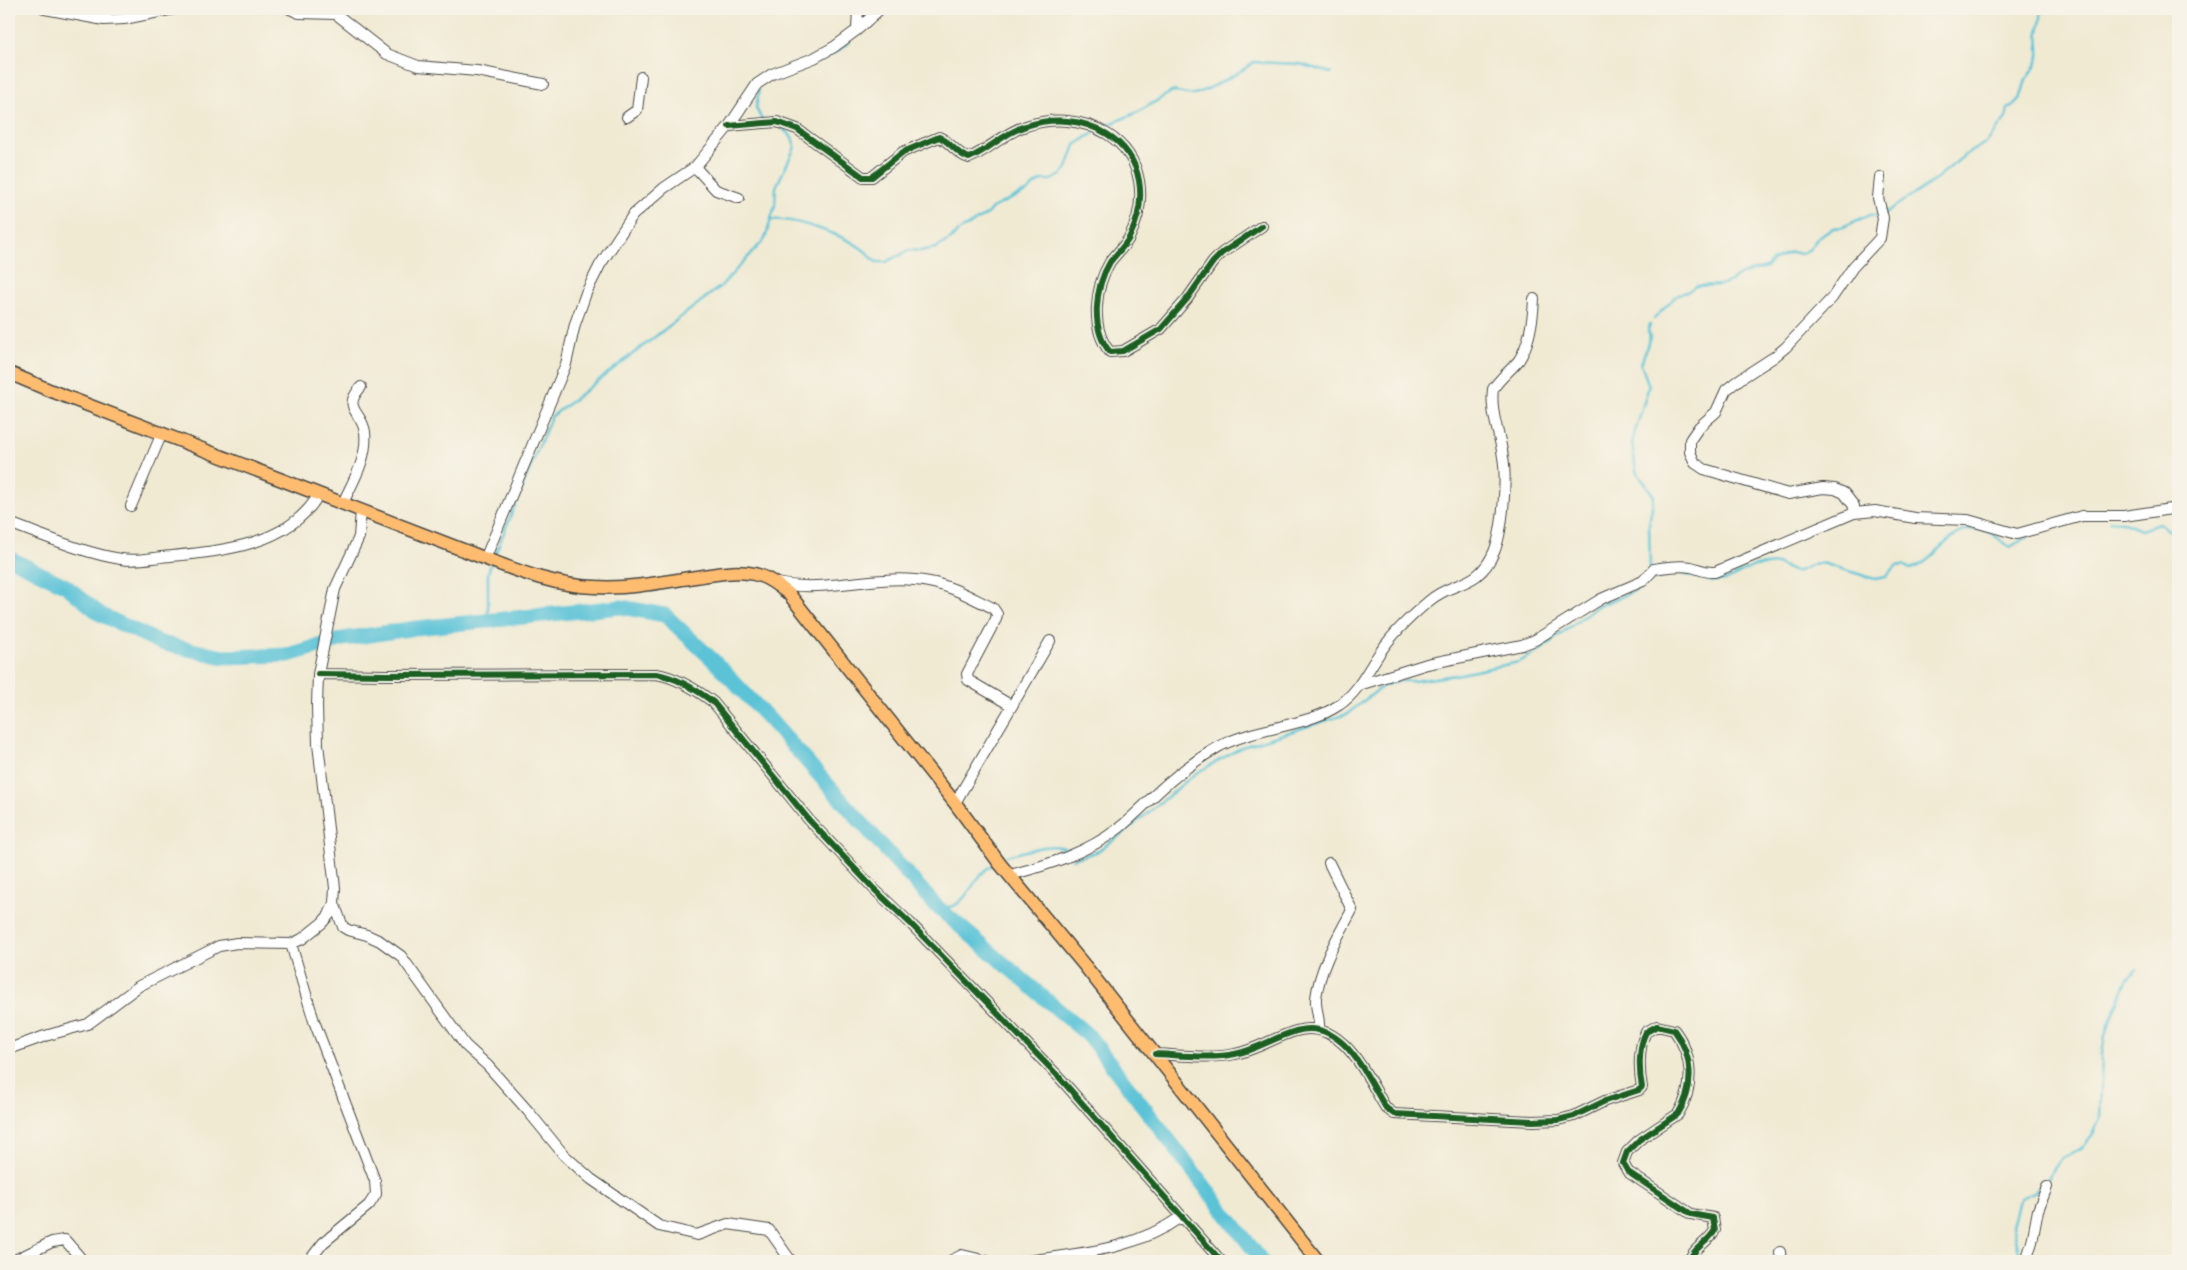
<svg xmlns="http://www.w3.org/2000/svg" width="2187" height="1270" font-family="'IM FELL DW Pica',serif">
  <rect width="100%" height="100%" fill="#f7f3e8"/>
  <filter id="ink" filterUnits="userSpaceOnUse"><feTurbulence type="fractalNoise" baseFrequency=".02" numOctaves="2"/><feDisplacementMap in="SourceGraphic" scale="10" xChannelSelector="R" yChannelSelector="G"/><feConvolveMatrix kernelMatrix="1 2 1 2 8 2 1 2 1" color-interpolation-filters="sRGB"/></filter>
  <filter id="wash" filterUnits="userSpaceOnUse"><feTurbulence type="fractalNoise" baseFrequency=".0096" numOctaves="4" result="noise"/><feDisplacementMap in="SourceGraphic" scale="20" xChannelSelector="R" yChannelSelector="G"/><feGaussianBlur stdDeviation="1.12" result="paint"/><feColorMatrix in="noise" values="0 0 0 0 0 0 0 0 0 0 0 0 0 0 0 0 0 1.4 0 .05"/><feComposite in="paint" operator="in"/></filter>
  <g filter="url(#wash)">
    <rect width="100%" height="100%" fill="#f0ead3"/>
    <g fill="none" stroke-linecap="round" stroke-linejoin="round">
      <path stroke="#5bc3d7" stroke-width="2.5" d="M875,20L886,9
        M819,61L838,51L850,41
        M759,90L756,108L762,120
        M1108,125L1138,112L1173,91C1179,92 1187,95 1193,94C1204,93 1245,70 1253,62L1300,64L1331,73
        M1885,213L1932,182L1965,155L1987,142L2006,118L2008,109C2024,96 2020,97 2026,80C2030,71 2038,65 2039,56C2040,48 2037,40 2039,32C2040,23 2042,18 2041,9
        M771,220C792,217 843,235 861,248C866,251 871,257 876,262H886L910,250L920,251L936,248L951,239L957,232L986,215L992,208L1002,203L1028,191L1034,185L1042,180H1051L1061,175L1067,168L1075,145L1095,132
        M1654,319L1678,294L1687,292L1696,286L1720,285L1731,281L1742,274L1766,267L1772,261L1791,252L1801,254L1810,249L1816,240L1833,228L1843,227L1869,215H1880
        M2110,521L2122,522L2141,530L2159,524L2178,536
        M494,557L551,417L721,286L765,239L775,206L776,187L795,147L792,137L783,129
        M1650,569L1649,524L1654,496L1636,471L1632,442L1649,386L1641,364L1650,337L1648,331L1650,324
        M488,620V573L491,564
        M1006,856C1020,853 1058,839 1068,851
        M1073,859L1096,852L1121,835L1195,774L1242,747L1347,714L1383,686L1397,681H1414L1456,675L1519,662L1539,651L1596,607L1635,591L1655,579L1674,572L1714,581L1727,580L1754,566L1778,564L1795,572L1804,569L1813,564L1822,563L1875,579L1886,577L1896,566L1903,565L1910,569C1942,560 1948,520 1987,531C1994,534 2002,542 2010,547L2029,536
        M935,905C967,917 969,877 993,865
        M2020,1261L2012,1225L2018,1204L2021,1198L2035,1191L2042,1185L2062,1158L2083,1147L2093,1135L2100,1118L2102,1053L2105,1036L2110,1020L2127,981L2136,969"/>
      <path stroke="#5bc3d7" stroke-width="15" d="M9,558L66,586L100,614L161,643L223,657L288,655L343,639L416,628L621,607L665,615L714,661L770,720L935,905L1089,1036L1262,1261"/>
    </g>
  </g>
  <g filter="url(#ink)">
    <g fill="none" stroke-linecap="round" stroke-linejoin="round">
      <defs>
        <path id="minor" d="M45,9L104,20L124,19L174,9
          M290,9L299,13L336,14L387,54L418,66L477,71L543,84
          M857,30L858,9
          M627,117L637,110L641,77
          M729,126L777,122L797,129L863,177H872L903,152L939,137C951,142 957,155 969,158C989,150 1005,132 1026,126C1053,117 1083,119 1107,134C1144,157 1148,201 1129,238C1124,247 1116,254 1110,262C1095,287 1090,329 1110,352L1123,351L1161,329L1187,299L1213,262L1222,253L1262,226
          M695,167L716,190L739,198
          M343,503C353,481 368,458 365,432C362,411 341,409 361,387
          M131,506L162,433
          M1854,513V506L1844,493L1835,489L1823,488L1788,494L1704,469L1695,463L1690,452V440L1699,427L1716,412L1726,390L1740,379L1774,357L1786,347L1832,298L1853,267L1880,238L1883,218L1878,198L1880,177
          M9,523C45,536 83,553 121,559C137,562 155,557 171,556C223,551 290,545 319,494
          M485,559L566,364L575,324L586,293L600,265L633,215L664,188L695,167L729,126L757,84L772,74L814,58L834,47L857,30L880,9
          M777,583C827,594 878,572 929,582C952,586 972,598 993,608L997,614L996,619L967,674L968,680L1012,706
          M318,674L386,675L656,674C676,677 697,690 713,702L809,820L874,889L910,923L1059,1077L1221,1261
          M1359,685L1427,664L1522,645L1535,640L1601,599L1643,581L1654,569C1666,567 1679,565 1691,567C1700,569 1705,573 1715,572L1854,513L1875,511L1915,518L1968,520L2017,534L2082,516H2124L2178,508
          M955,803L1050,641
          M1010,875C1048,865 1087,853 1119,828C1133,817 1145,804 1158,792C1176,775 1199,758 1220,746C1256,727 1307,727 1339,705C1359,692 1368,669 1381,651C1394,632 1411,616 1429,601C1453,580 1478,589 1494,552C1503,531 1507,480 1503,457C1500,434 1490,413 1493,389C1500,378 1511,370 1519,360C1530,343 1533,319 1534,299
          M334,903L343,927L348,930L367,935L380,941L401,956L465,1045L488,1066L528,1111L564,1155L591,1179L659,1226L697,1235L728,1224L769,1230L791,1261
          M291,944L314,1021L375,1181L376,1194L369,1205L323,1243L309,1261
          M1319,1029C1320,1018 1315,1008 1316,998C1320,966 1338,937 1352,910L1329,863
          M9,1049L45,1036L88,1024L139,986L219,946L237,943L291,944L302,939L322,923L329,915L334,903L335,888L318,744L317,706L318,674L335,589L359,537L361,510
          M1155,1054C1178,1055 1213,1059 1235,1054C1256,1050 1275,1037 1296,1031C1343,1017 1366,1076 1386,1108L1394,1114L1533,1121L1558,1120L1574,1116L1605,1101L1639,1090L1642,1087C1639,1072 1638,1047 1646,1032L1657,1026L1674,1030C1693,1055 1695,1087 1678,1114L1639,1140L1627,1152L1623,1163L1628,1172L1691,1214L1713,1218L1715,1230C1708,1243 1694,1247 1689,1261
          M1780,1252L1781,1261
          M13,1261L52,1242L65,1240L83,1261
          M950,1261L962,1255L987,1261
          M1028,1261C1085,1252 1131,1251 1181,1217
          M2026,1261L2032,1242L2038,1210L2047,1187"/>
        <path id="major" d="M9,373L49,390L489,560C523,573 558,586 595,587C626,589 659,583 689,578C712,575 738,568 761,576C772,580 780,587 789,594L955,803L1000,864L1085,966L1318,1261"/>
      </defs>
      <use href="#minor" stroke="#494844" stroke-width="12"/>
      <use href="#major" stroke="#494844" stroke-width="15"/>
      <use href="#minor" stroke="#fff" stroke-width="10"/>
      <use href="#major" stroke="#febc70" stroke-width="12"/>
      <defs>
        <path id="cycleway" d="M729,126L777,122L797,129L863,177H872L903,152L939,137C951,142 957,155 969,158C989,150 1005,132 1026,126C1053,117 1083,119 1107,134C1144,157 1148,201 1129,238C1124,247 1116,254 1110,262C1095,287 1090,329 1110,352L1123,351L1161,329L1187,299L1213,262L1222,253L1262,226
          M318,674L386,675L656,674C676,677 697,690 713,702L809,820L874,889L910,923L1059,1077L1221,1261
          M1155,1054C1178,1055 1213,1059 1235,1054C1256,1050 1275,1037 1296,1031C1343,1017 1366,1076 1386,1108L1394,1114L1533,1121L1558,1120L1574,1116L1605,1101L1639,1090L1642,1087C1639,1072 1638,1047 1646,1032L1657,1026L1674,1030C1693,1055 1695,1087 1678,1114L1639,1140L1627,1152L1623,1163L1628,1172L1691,1214L1713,1218L1715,1230C1708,1243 1694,1247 1689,1261"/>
      </defs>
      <use href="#cycleway" stroke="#f7f3e8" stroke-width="9"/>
      <use href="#cycleway" stroke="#1b5e20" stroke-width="6"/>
    </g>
  </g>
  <rect width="2187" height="1270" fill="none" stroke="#f7f3e8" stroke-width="30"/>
</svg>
